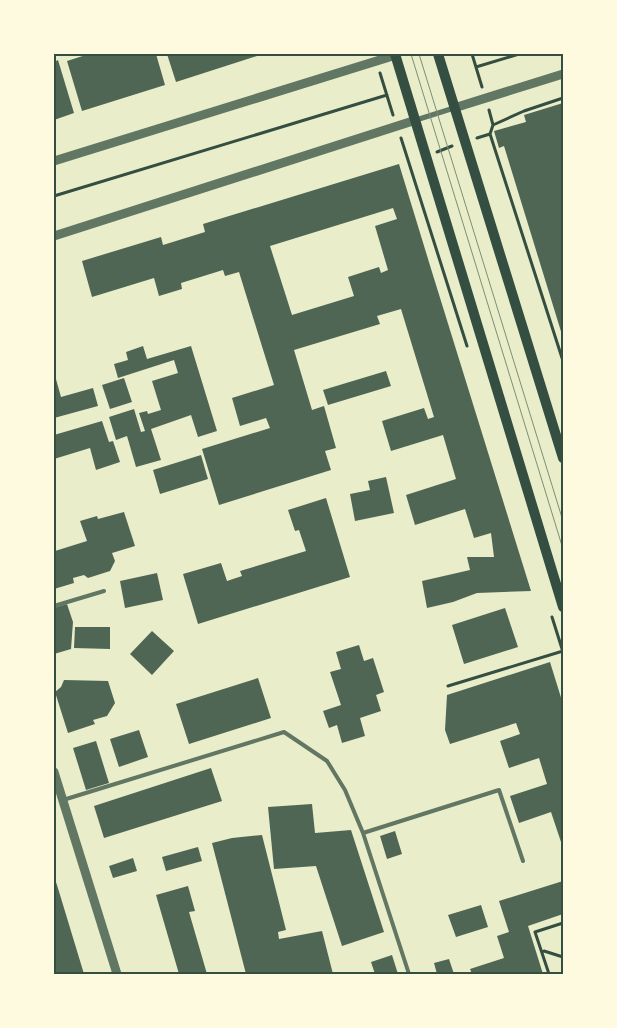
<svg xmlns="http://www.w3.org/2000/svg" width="617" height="1028" font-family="'Alegreya Sans',sans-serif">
  <rect width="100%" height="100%" fill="#e9edc9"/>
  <path fill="#4f6655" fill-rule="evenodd" d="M89,54H156L165,85L82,111L67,61Z
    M167,54H263L176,82Z
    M58,60L74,113L54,120V62Z
    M563,103V338L504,146L499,148L494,131L526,122L524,115Z
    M399,164L432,272L531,591L477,593L453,602L427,608L422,581L470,570L467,557H494L491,533L474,538L465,509L415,525L406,495L456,479L443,435L391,451L382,421L424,408L428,419L434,417L401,309L377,316L380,324L294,350L312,410L324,406L336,448L325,451L331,470L219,505L202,449L270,428L266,418L240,426L232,398L274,385L239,272L225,276L223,270L181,283L182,289L159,296L154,278L92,297L82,261L161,237L163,245L205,232L203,224ZM393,208L397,219L375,226L388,270L381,273L379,267L348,277L354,296L292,315L270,246Z
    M143,346L147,359L191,346L217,431L198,437L191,415L151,429L161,460L136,467L127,436L116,440L109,417L134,409L141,432L145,431L139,413L147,411L148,414L161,410L152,381L178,373L174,360L118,378L114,364L128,360L126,352Z
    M386,371L391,386L328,405L323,390Z
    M54,372L61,397L93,388L98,406L54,418Z
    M124,378L132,402L110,409L102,385Z
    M102,421L109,442L113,441L120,462L96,470L90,448L54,459V435Z
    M201,455L208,479L160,494L153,470Z
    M386,477L394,513L355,521L350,494L370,490L368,481Z
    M326,498L350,577L198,624L183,574L221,563L227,581L242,576L240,571L306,551L299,530L295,531L288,510Z
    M124,512L135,546L112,553L115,561L110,571L88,578L84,575L73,578L74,583L54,589V547L55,551L87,541L80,521L97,516L98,519Z
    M157,573L163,600L125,608L120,581Z
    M67,604L73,622L71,649L54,654V608Z
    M505,608L518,647L464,664L452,625Z
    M75,627H110V649L74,648Z
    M152,631L174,651L152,675L130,654Z
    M359,645L364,661L373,658L384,692L376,695L381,711L360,718L365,736L342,743L337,725L329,728L323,711L341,705L330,672L341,669L336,652Z
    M550,662L563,704V848L551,812L519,823L510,796L547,784L539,758L509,768L500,741L520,734L516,723L450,744L445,730L447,695Z
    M258,678L271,718L189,744L176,704Z
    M64,680L108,681L115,703L107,716L93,720L95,724L68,733L55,692L61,687Z
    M139,730L148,757L119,767L110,739Z
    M96,741L109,783L86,790L73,748Z
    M211,768L222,801L104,838L94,806Z
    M312,804L315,833L351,830L384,932L342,946L316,866L274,869L268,807Z
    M395,831L402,854L387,859L380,836Z
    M262,835L286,930L278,932L279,939L322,931L333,974H246L212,843L232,838Z
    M198,847L202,861L166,871L162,857Z
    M133,858L137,871L113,878L109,866Z
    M54,877L57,885L84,974H54Z
    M563,881V914L528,926L543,974H472L470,969L504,958L497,936L509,932L499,901Z
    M188,886L195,911L189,912L207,974H179L156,895Z
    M481,905L488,927L456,937L448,915Z
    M392,955L398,974H375L371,962Z
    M449,959L454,974H437L434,963Z"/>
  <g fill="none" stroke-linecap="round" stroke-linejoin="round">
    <path stroke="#344e41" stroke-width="3" d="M472,54L482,87
      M476,67L519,54
      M380,73L393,115
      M489,110L493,125L490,134L563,361
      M493,125L524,111L563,98
      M401,138L467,346
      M477,138L490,134
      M437,152L452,146
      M54,196L387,95
      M552,617L563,652
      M448,686L563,651
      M542,952L544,951L563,957
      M549,974L535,932L563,923"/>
    <path stroke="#617663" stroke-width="4" d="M54,606L104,591
      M63,800L284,732L327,761L345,790L363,833L409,974
      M363,833L499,790L523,861"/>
    <path stroke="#617663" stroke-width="5" d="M416,120L454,108"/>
    <path stroke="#617663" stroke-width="9" d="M454,108L563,74
      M54,161L396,55
      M54,236L416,120
      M54,772L117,974"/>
    <path stroke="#344e41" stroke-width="10" d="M395,54L563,607
      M438,54L563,458"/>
    <path stroke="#7c8e77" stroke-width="1" d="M411,54L563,549
      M419,54L563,521"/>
  </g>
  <rect width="617" height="1028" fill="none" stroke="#fefae0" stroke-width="110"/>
  <rect x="55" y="55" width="507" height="918" fill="none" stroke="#344e41" stroke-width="2"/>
</svg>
